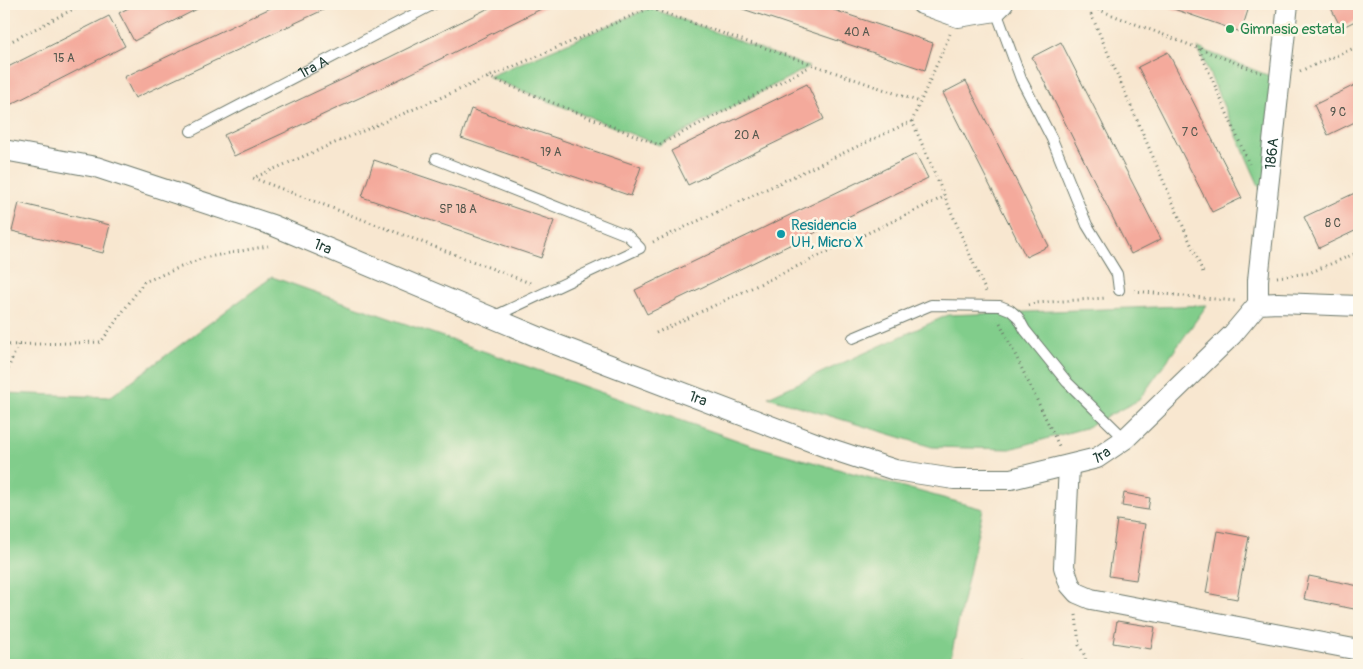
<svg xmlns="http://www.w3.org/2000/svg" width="1363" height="669" font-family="Pangolin,sans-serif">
  <rect width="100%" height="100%" fill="#fcf5e5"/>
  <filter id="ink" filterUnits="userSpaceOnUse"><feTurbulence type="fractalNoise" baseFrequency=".02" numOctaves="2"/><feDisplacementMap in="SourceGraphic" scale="10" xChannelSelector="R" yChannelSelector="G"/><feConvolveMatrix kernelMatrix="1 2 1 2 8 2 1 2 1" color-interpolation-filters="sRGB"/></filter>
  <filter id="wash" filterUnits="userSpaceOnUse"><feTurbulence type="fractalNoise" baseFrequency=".0096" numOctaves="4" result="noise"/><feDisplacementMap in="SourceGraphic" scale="20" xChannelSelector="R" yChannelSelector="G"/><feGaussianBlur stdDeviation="1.12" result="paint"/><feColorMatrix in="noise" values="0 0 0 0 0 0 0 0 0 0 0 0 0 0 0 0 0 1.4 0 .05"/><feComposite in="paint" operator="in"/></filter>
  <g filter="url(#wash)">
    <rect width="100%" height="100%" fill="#f8e7d0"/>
    <path fill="#81cd8b" stroke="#508560" d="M650,8L809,67L659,145L488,77Z
      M1198,48L1280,80L1267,204Z
      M272,277L751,445L983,509L949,665H4V393L110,397Z
      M1207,305L1139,400L1085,428L1010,449L932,447L768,397L948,315Z"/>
    <g id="blocks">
      <path fill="#f4aa9c" d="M136,4H207L134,41L119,13Z
        M279,4H336L135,98L124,77Z
        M497,4H551L398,80L234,156L224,135L388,58Z
        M728,4H816L933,43L925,70Z
        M1159,4H1250L1241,32Z
        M1329,4H1359V19L1341,28Z
        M109,16L125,46L4,108V69Z
        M1061,42L1161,239L1131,254L1032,57Z
        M1168,52L1242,198L1212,212L1138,67Z
        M966,81L1049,246L1026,257L943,93Z
        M1359,83V120L1328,135L1314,105Z
        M807,84L824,119L688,185L671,151Z
        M471,109L641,167L631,196L461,138Z
        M916,154L928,178L647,314L635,290Z
        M374,160L554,221L541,258L362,197Z
        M1359,191V229L1319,248L1304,217Z
        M19,203L110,225L103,253L12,231Z
        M1124,493L1150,498L1148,510L1122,506Z
        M1117,520L1145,524L1136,580L1109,576Z
        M1217,531L1249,537L1237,599L1206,593Z
        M1309,576L1359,586V610L1304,599Z
        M1117,621L1155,627L1151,649L1113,643Z
        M1018,660L1039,664V665H1017Z
        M1348,660L1359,661V665H1347Z"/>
    </g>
  </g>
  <g filter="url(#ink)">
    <use href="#blocks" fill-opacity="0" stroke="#6b786b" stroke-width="1"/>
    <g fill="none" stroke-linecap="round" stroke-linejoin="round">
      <defs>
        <g id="service">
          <path d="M996,11L1021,79L1052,139L1087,225L1117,274L1119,290"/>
          <path id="s1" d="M191,131L434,4"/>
          <path d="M436,159L627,235L640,248L493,317"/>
          <path d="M853,338L931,305L1000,306L1010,310L1018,317L1025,330L1067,382L1125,439"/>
        </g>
        <g id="minor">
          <path d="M922,4L958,17L996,11L1003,4"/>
          <path id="s2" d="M4,150L96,167L272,225L555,344L831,449L895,470L954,479H1011L1097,458L1125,439L1232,335L1258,304L1278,303L1359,306"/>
          <path id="s3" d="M1258,304V280L1288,4"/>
          <path d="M1069,466L1064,567L1070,585L1077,593L1091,599L1359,650"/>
        </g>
      </defs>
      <use href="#service" stroke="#6b786b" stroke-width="12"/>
      <use href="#minor" stroke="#6b786b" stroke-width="22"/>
      <path stroke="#6b786b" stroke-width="3" stroke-dasharray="1 4" stroke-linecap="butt" d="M1084,4L1262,73
        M1087,5L1203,272
        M4,45L83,4
        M1199,49L1249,164
        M1300,71L1359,46
        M488,77L659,145L809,67
        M912,121L986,292
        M653,242L912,121L950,34
        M1277,277L1309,273L1359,252
        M530,283L253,178L650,8L920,102
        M1134,291L1235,301
        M1028,305L1035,303L1106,298
        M1000,323L1060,448
        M656,333L944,197
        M4,345L101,342L144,282L203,258L268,246
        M4,378L18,345
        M1076,615L1079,645L1085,656L1086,665"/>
      <use href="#service" stroke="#fff" stroke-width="10"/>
      <use href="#minor" stroke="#fff" stroke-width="20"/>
    </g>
  </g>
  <circle fill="#2e9e5b" stroke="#fcf5e5" stroke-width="2" cx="1230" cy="29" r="5"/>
  <circle fill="#0f9aa8" stroke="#fcf5e5" stroke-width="2" cx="781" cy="234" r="5"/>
  <g text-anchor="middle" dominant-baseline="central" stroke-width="5" stroke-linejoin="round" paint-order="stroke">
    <g font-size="12" fill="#54584e">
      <text x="857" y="32">40 A</text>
      <text x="64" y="58">15 A</text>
      <text x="1338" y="112">9 C</text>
      <text x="1190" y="132">7 C</text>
      <text x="747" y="135">20 A</text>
      <text x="551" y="152">19 A</text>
      <text x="458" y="209">SP 18 A</text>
      <text x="1333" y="223">8 C</text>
    </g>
    <g font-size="15" fill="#27864d" stroke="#fcf5e5" text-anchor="start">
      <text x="1240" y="29">Gimnasio estatal</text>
    </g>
    <g font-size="15" fill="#1f3d34" stroke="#fcf5e5">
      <text stroke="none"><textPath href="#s1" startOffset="138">1ra A</textPath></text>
      <text stroke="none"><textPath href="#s3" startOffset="151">186A</textPath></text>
      <text stroke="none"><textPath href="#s2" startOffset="334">1ra</textPath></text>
      <text stroke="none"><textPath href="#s2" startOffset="739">1ra</textPath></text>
      <text stroke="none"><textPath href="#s2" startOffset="1159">1ra</textPath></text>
    </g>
    <g font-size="15" fill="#0d838f" stroke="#fcf5e5" text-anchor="start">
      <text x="791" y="225">Residencia<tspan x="791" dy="17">UH, Micro X</tspan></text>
    </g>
  </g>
  <rect width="1363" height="669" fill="none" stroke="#fcf5e5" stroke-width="20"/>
</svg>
